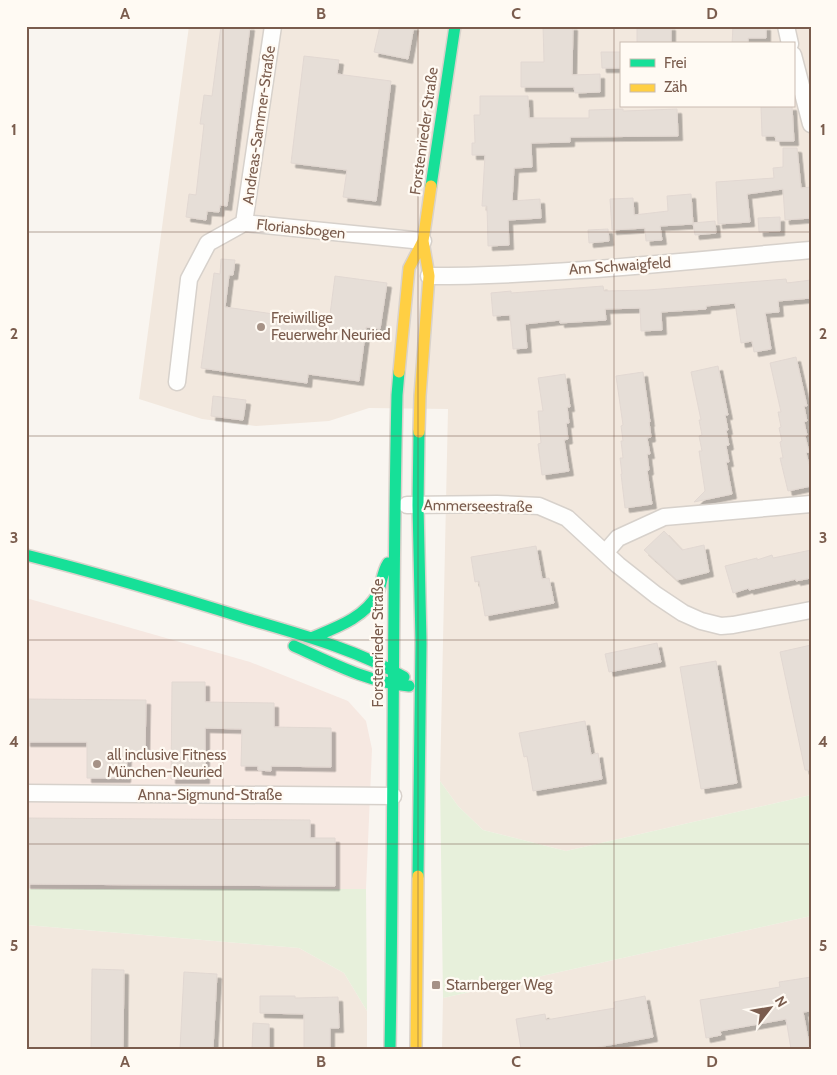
<svg xmlns="http://www.w3.org/2000/svg" width="837" height="1075" font-family="Cabin,sans-serif">
  <defs>
    <filter id="shadow"><feDropShadow dx="4.5" dy="4.5" stdDeviation="0" flood-color="#0004"/></filter>
  </defs>
  <rect width="100%" height="100%" fill="#f9f5f0"/>
  <path fill="#f2e8de" fill-rule="evenodd" d="M189,26H811V795L566,851L483,830L458,806L440,781L448,409L369,408L329,421L256,426L202,419L139,399ZM621,44H793V106H621Z
    M811,916V1049H442L443,998Z
    M26,925L299,948L344,973L367,1011V1049H26Z"/>
  <path fill="#f6e8e1" d="M26,598L250,662L348,701L366,721L372,749L366,889H26Z"/>
  <path fill="#e7f0db" d="M440,781L458,806L483,830L566,851L811,795V916L443,998Z
    M26,889H366L367,1011L344,973L299,948L26,925Z"/>
  <path fill="#e6ded7" stroke="#e2d8d2" filter="url(#shadow)" d="M221,26H250L227,206L220,205L219,212L207,211L206,220L186,217L189,194L196,195L204,124H200L204,95L212,96Z
    M380,26H414L408,59L374,52Z
    M543,26H573L572,75L600,74V92L575,93L574,87H521V62H544Z
    M637,26H671V43H637Z
    M733,26H766V38H748V44H732Z
    M601,52H621V68H602Z
    M304,56L339,60L337,74L391,81L376,201L343,197L347,170L291,163Z
    M480,96H528L529,118H589V110L623,109V111L677,109L678,136L570,137V142L531,143L532,167L514,168L512,201L540,199L541,218L508,220L509,245L488,246L487,206H482L485,155H472V143H475L474,115H480Z
    M792,106L794,141H776L775,136H762L761,107Z
    M783,148H797L801,188L811,187V218L785,220L783,189L747,194L750,222L718,224L716,182L774,178L773,168L783,167Z
    M691,194L693,224L660,226L662,240L646,241L645,228L612,230L610,199L633,198L634,215L668,211L667,196Z
    M780,217V231L759,232L758,218Z
    M715,221L716,233L695,235L693,223Z
    M608,229L609,241L589,243L588,230Z
    M221,259L235,260L233,275H229L225,307L329,322L335,276L387,283L380,329L366,327L359,381L308,374L307,383L201,368L214,273L220,274Z
    M786,279L787,283L811,280V298L778,301L779,312L765,313L771,349L754,352L752,341L741,343L735,303L706,306V309L661,312L662,330L641,331L640,308L605,309L606,320L560,323V320L525,324L527,348L513,349L510,315L493,316L491,293L511,291V293L603,286L604,291L648,290Z
    M796,357L807,406H804L807,421L804,422L807,435L805,436L809,452L806,453L811,472V486L788,491L780,458H783L780,442L782,441L779,428L781,427L778,412H781L770,363Z
    M718,366L728,415H725L728,430H726L729,445L726,446L729,462H726L732,494L694,502L705,491L699,451H702L699,436L702,435L699,420H701L691,372Z
    M643,372L650,422H649L651,437L647,438L650,454H647L649,470L647,471L652,504L625,508L621,474H622L620,458H623L621,441H623L621,426L623,425L616,376Z
    M565,374L570,407H567L569,423H566L568,439L564,440L569,471L542,475L538,444L541,443L538,411H543L538,378Z
    M213,396L246,400L243,420L211,416Z
    M664,531L682,550L704,545L709,572L677,580L644,550Z
    M536,546L542,579L549,578L554,603L485,616L479,581L475,582L471,557Z
    M811,550V578L796,581V579L749,590V588L733,593L725,566L757,558V560L772,555L773,558Z
    M657,643L661,662L609,672L605,654Z
    M811,645V770H805L780,652Z
    M716,661L737,783L701,789L680,667Z
    M172,682H205V702L274,703V727L331,728V767L271,766V771L258,770V766H241L242,729L205,728V779H171Z
    M26,699L146,700L145,755H127L126,778H87V742H26Z
    M585,721L591,755L598,753L602,779L533,791L527,756L524,757L519,733Z
    M26,818L310,820V838H335V886L26,884Z
    M92,969L124,970L123,1049H91Z
    M184,972L217,974L213,1049H180Z
    M811,977V1011L803,1012L810,1049H791L786,1019L720,1031L721,1035L706,1038L700,1000L780,987L779,982Z
    M260,996H295V998L338,997L339,1028H330V1049H304V1014L260,1013Z
    M645,996L653,1037L587,1049H521L516,1019L545,1014L546,1020L603,1010L615,1008L614,1002Z
    M253,1023L269,1024V1049H252Z"/>
  <g fill="none" stroke-linecap="round" stroke-linejoin="round">
    <defs>
      <path id="street" d="M786,26L790,44
        M793,55L811,124
        M244,223L273,26
        M429,276C556,276 684,261 811,250
        M177,382L189,279L208,243L244,223L423,241
        M407,505L497,504L539,506L567,518L618,565L656,595L683,613L701,621L721,626L733,625L811,610
        M605,553L618,538L664,517L811,504
        M26,793L393,796"/>
      <path id="fast" d="M431,186L455,26
        M26,555C101,574 175,596 248,619C302,635 355,649 404,677
        M311,638C335,628 365,618 378,593C382,583 382,572 388,563
        M294,646C332,663 367,682 409,686
        M418,876L421,643L418,505L419,432
        M390,1049C394,831 392,613 397,395L399,372"/>
      <path id="slow" d="M399,372L409,268L423,241
        M419,432L420,396L429,276L423,241L431,186
        M416,1049L418,876"/>
    </defs>
    <use href="#street" stroke="#d7d1cb" stroke-width="19"/>
    <use href="#fast" stroke="#d9d2cb" stroke-width="14"/>
    <use href="#slow" stroke="#d9d2cb" stroke-width="14"/>
    <use href="#street" stroke="#fefefd" stroke-width="16"/>
    <use href="#fast" stroke="#16e098" stroke-width="11"/>
    <use href="#slow" stroke="#ffcf43" stroke-width="11"/>
  </g>
  <path fill="none" stroke="#7a5c4d" stroke-width="1" stroke-opacity="0.55" d="M223,26V1049M418,26V1049M614,26V1049M26,232H811M26,436H811M26,640H811M26,844H811"/>
  <g fill="#a69286" stroke="#fffaf3" stroke-width="2">
    <circle cx="261" cy="327" r="5"/>
    <circle cx="97" cy="764" r="5"/>
    <rect x="431" y="980" width="10" height="10" rx="2.5"/>
  </g>
  <g text-anchor="middle" dominant-baseline="central" stroke-width="4.5" stroke-linejoin="round" paint-order="stroke">
    <g font-size="15" fill="#7a5c4d" stroke="#fffaf3">
      <text transform="translate(259 125) rotate(-82)">Andreas-Sammer-Straße</text>
      <text transform="translate(424 131) rotate(-82)">Forstenrieder Straße</text>
      <text transform="translate(301 229) rotate(6)">Floriansbogen</text>
      <text transform="translate(620 266) rotate(-4)">Am Schwaigfeld</text>
      <text transform="translate(478 506) rotate(1)">Ammerseestraße</text>
      <text transform="translate(378 643) rotate(-90)">Forstenrieder Straße</text>
      <text x="210" y="795">Anna-Sigmund-Straße</text>
    </g>
    <g font-size="15" fill="#7a5c4d" stroke="#fffaf3" text-anchor="start">
      <text x="271" y="318">Freiwillige<tspan x="271" dy="17">Feuerwehr Neuried</tspan></text>
      <text x="107" y="755">all inclusive Fitness<tspan x="107" dy="17">München-Neuried</tspan></text>
      <text x="446" y="985">Starnberger Weg</text>
    </g>
  </g>
  <rect width="837" height="1075" fill="none" stroke="#fffaf3" stroke-width="55"/>
  <rect x="620" y="42" width="175" height="65" fill="#fffaf3" stroke="#cabbb1"/>
  <rect x="630" y="59" width="25" height="8" fill="#16e098" stroke="#cabbb1"/>
  <text x="664" y="68" font-size="15" fill="#7a5c4d">Frei</text>
  <rect x="630" y="84" width="25" height="8" fill="#ffcf43" stroke="#cabbb1"/>
  <text x="664" y="92" font-size="15" fill="#7a5c4d">Zäh</text>
  <g transform="translate(770 1008) rotate(59)" stroke="#fffaf3" stroke-width="4" paint-order="stroke">
  <path d="M0-4L9 19L0 12L-9 19Z" fill="#7a5c4d"/>
  <text y="-8" font-size="14" font-weight="bold" text-anchor="middle" fill="#7a5c4d">N</text>
  </g>
  <rect x="28" y="28" width="782" height="1020" fill="none" stroke="#7a5c4d" stroke-width="2"/>
  <g font-size="16" text-anchor="middle" font-weight="bold" fill="#7a5c4d">
    <text x="125" y="19">A</text>
    <text x="321" y="19">B</text>
    <text x="516" y="19">C</text>
    <text x="712" y="19">D</text>
    <text x="14" y="135">1</text>
    <text x="823" y="135">1</text>
    <text x="14" y="339">2</text>
    <text x="823" y="339">2</text>
    <text x="14" y="543">3</text>
    <text x="823" y="543">3</text>
    <text x="14" y="747">4</text>
    <text x="823" y="747">4</text>
    <text x="14" y="951">5</text>
    <text x="823" y="951">5</text>
    <text x="125" y="1067">A</text>
    <text x="321" y="1067">B</text>
    <text x="516" y="1067">C</text>
    <text x="712" y="1067">D</text>
  </g>
</svg>
